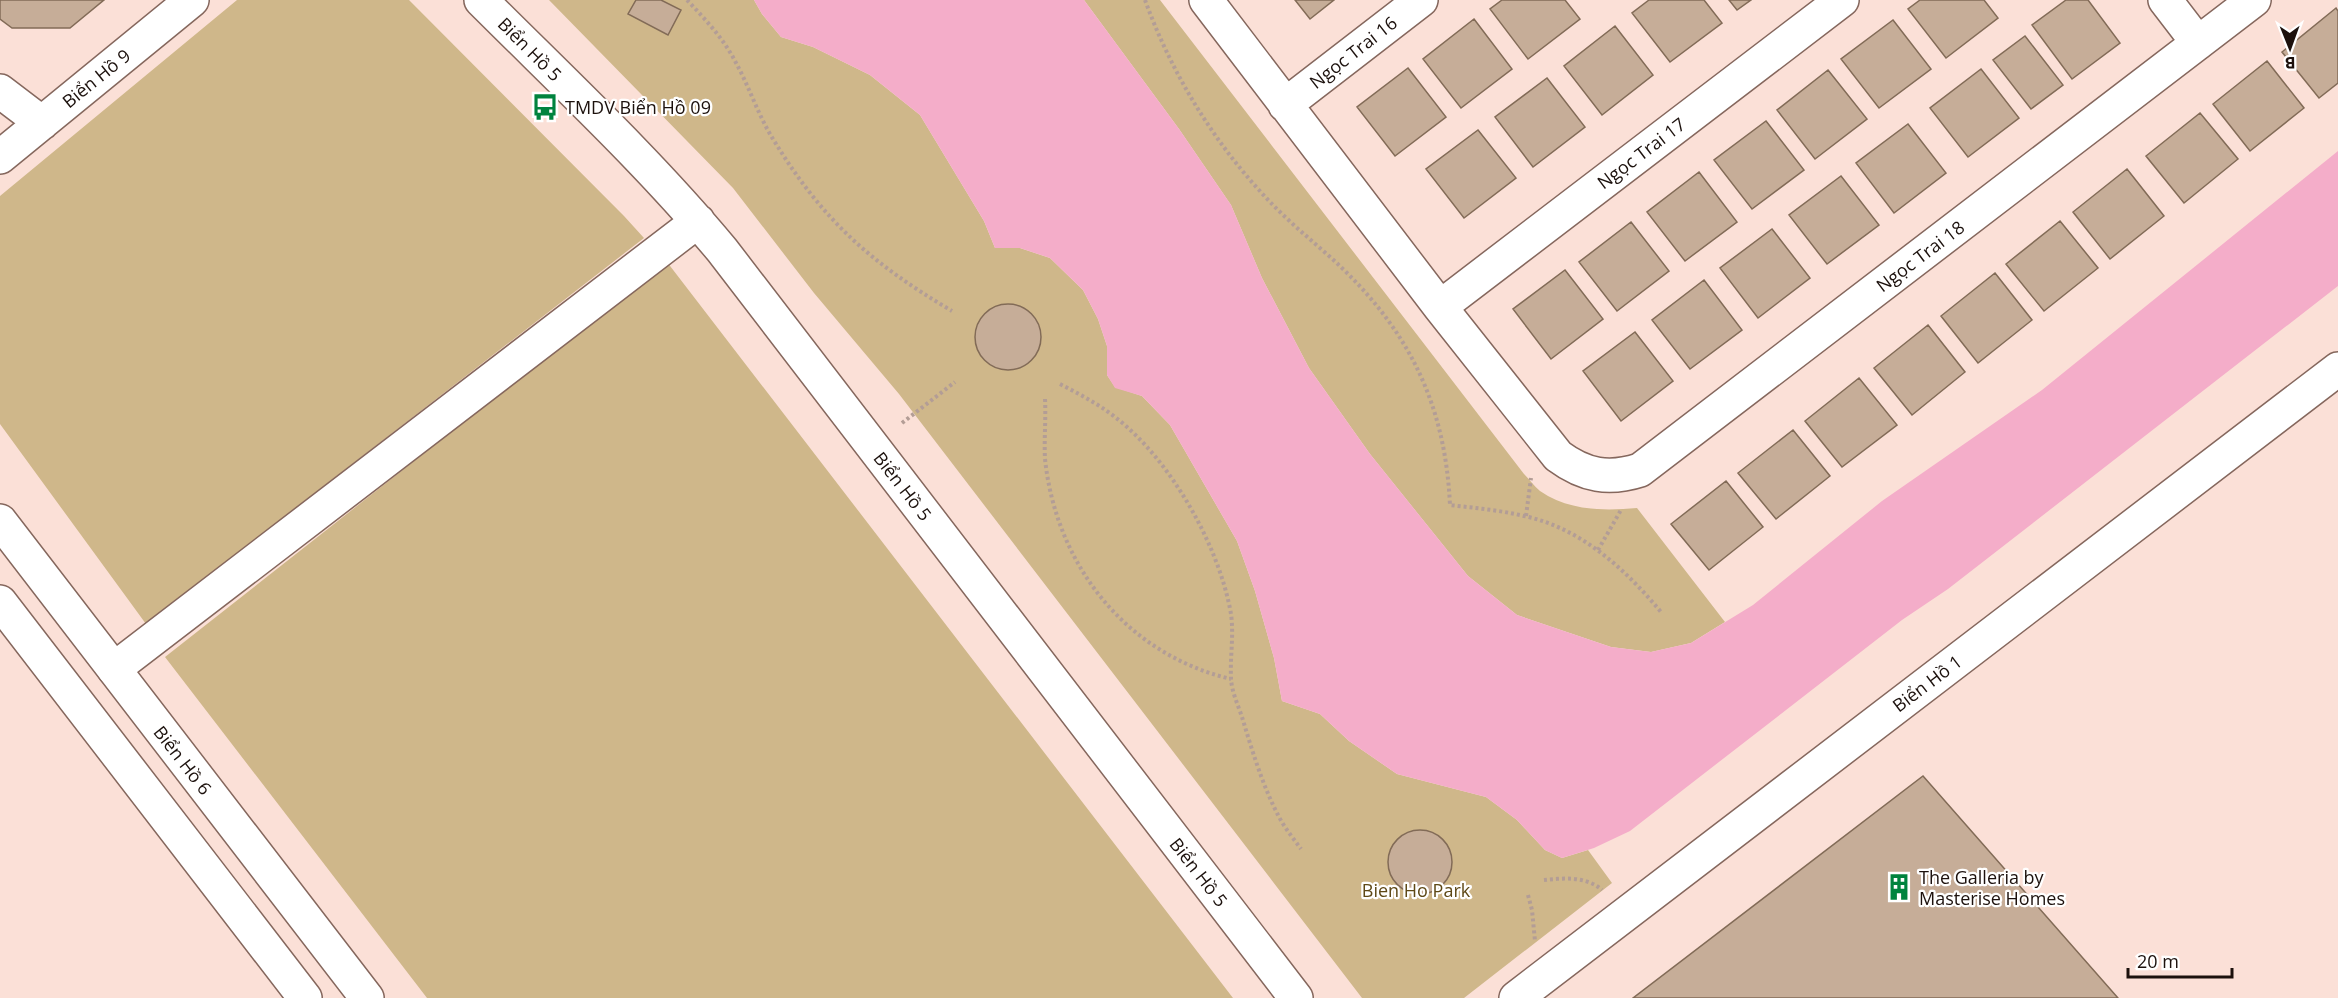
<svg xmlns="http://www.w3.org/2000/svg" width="2338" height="998" font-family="'Open Sans',sans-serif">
  <rect width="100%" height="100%" fill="#fbe0d7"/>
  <path fill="#cfb78a" d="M237,0H409L624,216L644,238L146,624L0,424V196Z
    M549,0H754L762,14L781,37L813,47L870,75L920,115L984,221L995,248H1020L1050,258L1083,290L1098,319L1107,346V375L1115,387L1142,396L1170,425L1237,541L1255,591L1274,658L1282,701L1320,714L1349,741L1397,774L1486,797L1517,820L1545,850L1562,858L1588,850L1612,883L1464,998H1362L899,394L814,293L733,188Z
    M1084,0H1160L1524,474C1529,479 1534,486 1540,491C1569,511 1604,511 1637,508L1725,622L1691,643L1651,652L1611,647L1517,615L1468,576L1370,454L1309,368L1262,278L1231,205L1179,129Z
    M667,262L1233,998H427L165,657Z"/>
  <path fill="#f4adc9" d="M754,0H1084L1179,129L1231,205L1262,278L1309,368L1370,454L1468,576L1517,615L1611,647L1651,652L1691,643L1753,605L1882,501L2042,390L2338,151V286L1948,589L1902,620L1630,831L1594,848L1562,858L1545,850L1517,820L1486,797L1397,774L1349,741L1320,714L1282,701L1274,658L1255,591L1237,541L1170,425L1142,396L1115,388L1107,375V346L1098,319L1083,290L1050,258L1020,248H995L984,221L920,115L870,75L813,47L781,37L762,14Z"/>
  <path fill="#c6ad98" stroke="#826b57" stroke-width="1.5" d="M0,0H104L70,28H12L0,19Z
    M636,0H661L681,10L668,35L628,14Z
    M1295,0H1334L1310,19Z
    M1502,0H1565L1580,19L1528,59L1490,9Z
    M1649,0H1704L1722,23L1670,62L1632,13Z
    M1729,0H1751L1737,10Z
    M1920,0H1984L1998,18L1946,58L1908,9Z
    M2066,0H2088L2120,43L2072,79L2032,25Z
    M2336,8L2338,11V83L2319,98L2282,52Z
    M1474,19L1512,69L1461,108L1423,59Z
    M1893,20L1931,69L1879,108L1841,59Z
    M1615,26L1653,75L1602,115L1564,66Z
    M2025,36L2063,85L2031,109L1993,60Z
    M2267,61L2304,108L2250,151L2213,104Z
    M1408,68L1446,117L1395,156L1357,107Z
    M1981,69L2019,118L1968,157L1930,108Z
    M1828,70L1867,119L1815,159L1777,110Z
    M1547,78L1585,127L1533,167L1495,117Z
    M2200,113L2238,159L2184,203L2146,156Z
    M1766,121L1804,170L1752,209L1714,160Z
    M1908,124L1946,173L1894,213L1856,163Z
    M1478,130L1516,178L1464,218L1426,169Z
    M2127,169L2164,216L2110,259L2073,212Z
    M1699,172L1737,222L1685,261L1647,212Z
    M1841,176L1879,225L1827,264L1789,215Z
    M2060,221L2098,268L2044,311L2006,264Z
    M1631,222L1669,271L1617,311L1579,262Z
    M1772,229L1810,278L1758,318L1720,268Z
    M1565,270L1603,319L1551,359L1513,309Z
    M1995,273L2032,320L1978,363L1941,316Z
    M1704,280L1742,330L1690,369L1652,320Z
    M975 337a33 33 0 1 1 66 0a33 33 0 1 1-66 0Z
    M1928,325L1965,372L1912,415L1874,368Z
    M1635,332L1673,381L1621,421L1583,371Z
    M1859,378L1897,425L1842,467L1805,421Z
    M1793,430L1830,476L1776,519L1738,473Z
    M1726,481L1763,527L1709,570L1671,524Z
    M1923,776L2118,998H1633Z
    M1388 862a32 32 0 1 1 64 0a32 32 0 1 1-64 0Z"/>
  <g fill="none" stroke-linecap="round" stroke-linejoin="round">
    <defs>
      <path id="minor" d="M481,0C563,82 648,161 722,250L1296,998
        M1206,0L1440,307L1558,456C1585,476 1609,480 1640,470L2254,0
        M2165,0L2198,43
        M0,91L42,123
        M1285,105L1421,0
        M0,157L192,0
        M1440,307L1842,0
        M114,669L698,221
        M1516,998L2338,369"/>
      <path id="tertiary" d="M0,521L367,998
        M0,602L305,998"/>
    </defs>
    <use href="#minor" stroke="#85675d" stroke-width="36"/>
    <use href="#tertiary" stroke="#85675d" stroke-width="36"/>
    <path stroke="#b39d96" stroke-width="4" stroke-dasharray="3 3" stroke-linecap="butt" d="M687,0C705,19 723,38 735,61C749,86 758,115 773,139C823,221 871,263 952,311
      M1145,0C1170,69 1209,135 1259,190C1280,214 1304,234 1328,255C1406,325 1445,400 1450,505C1475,508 1499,510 1524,516C1581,528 1625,569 1661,612
      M1060,384C1079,394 1097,403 1115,417C1170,459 1219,545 1231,614C1234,636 1230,656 1231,677C1231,690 1238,705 1242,717C1252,750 1262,784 1278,815C1284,827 1293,838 1301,849
      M1045,399C1046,419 1044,439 1045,459C1056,564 1125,654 1231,679
      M902,423L955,382
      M1526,516L1531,478
      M1598,550L1621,510
      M1544,880C1564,878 1586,876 1602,890
      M1528,895L1532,910L1535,941"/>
    <use href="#minor" stroke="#fff" stroke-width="33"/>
    <use href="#tertiary" stroke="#fff" stroke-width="33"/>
  </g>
  <defs>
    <symbol id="bus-bare" viewBox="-9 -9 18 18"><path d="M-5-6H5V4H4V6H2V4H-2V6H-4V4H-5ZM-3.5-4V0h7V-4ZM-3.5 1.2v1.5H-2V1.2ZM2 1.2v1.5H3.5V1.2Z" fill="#00833e" stroke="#fff" stroke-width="2.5" paint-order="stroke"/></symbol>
    <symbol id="building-bare" viewBox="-9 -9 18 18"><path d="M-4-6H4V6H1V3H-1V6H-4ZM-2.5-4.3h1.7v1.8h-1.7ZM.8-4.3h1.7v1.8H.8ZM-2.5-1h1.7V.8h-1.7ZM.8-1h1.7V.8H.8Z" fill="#00833e" stroke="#fff" stroke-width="2.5" paint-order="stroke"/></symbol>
  </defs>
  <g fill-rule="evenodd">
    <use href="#bus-bare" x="526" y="88" width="38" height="38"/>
    <use href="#building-bare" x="1880" y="868" width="38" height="38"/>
  </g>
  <g text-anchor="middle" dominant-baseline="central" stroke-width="4.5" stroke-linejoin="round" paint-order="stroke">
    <g font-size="18" fill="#1c110d" stroke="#fff">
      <text transform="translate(530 49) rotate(45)">Biển Hồ 5</text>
      <text transform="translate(1353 52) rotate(-38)">Ngọc Trai 16</text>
      <text transform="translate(96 78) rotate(-39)">Biển Hồ 9</text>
      <text transform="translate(1641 153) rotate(-37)">Ngọc Trai 17</text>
      <text transform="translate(1920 256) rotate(-37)">Ngọc Trai 18</text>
      <text transform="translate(903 486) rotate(52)">Biển Hồ 5</text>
      <text transform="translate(1927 683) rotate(-37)">Biển Hồ 1</text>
      <text transform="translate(183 760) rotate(52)">Biển Hồ 6</text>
      <text transform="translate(1199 872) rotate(52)">Biển Hồ 5</text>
    </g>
    <g font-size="18" fill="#1c110d" stroke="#fff" text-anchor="start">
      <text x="565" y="107">TMDV Biển Hồ 09</text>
      <text x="1919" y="877">The Galleria by<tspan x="1919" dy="21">Masterise Homes</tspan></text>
    </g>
    <g font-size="18" fill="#5e4816" stroke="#fff">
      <text x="1416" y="890">Bien Ho Park</text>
    </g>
  </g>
  <g transform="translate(2290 48) rotate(179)" stroke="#ffffff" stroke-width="4.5" paint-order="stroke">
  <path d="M0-4.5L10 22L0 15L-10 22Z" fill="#1c110d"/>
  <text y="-9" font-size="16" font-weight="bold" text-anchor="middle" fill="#1c110d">B</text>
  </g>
  <path d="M2128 968v9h104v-9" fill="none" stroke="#1c110d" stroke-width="3"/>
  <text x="2137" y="968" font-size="18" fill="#1c110d" stroke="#ffffff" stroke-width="4.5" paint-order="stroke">20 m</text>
</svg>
